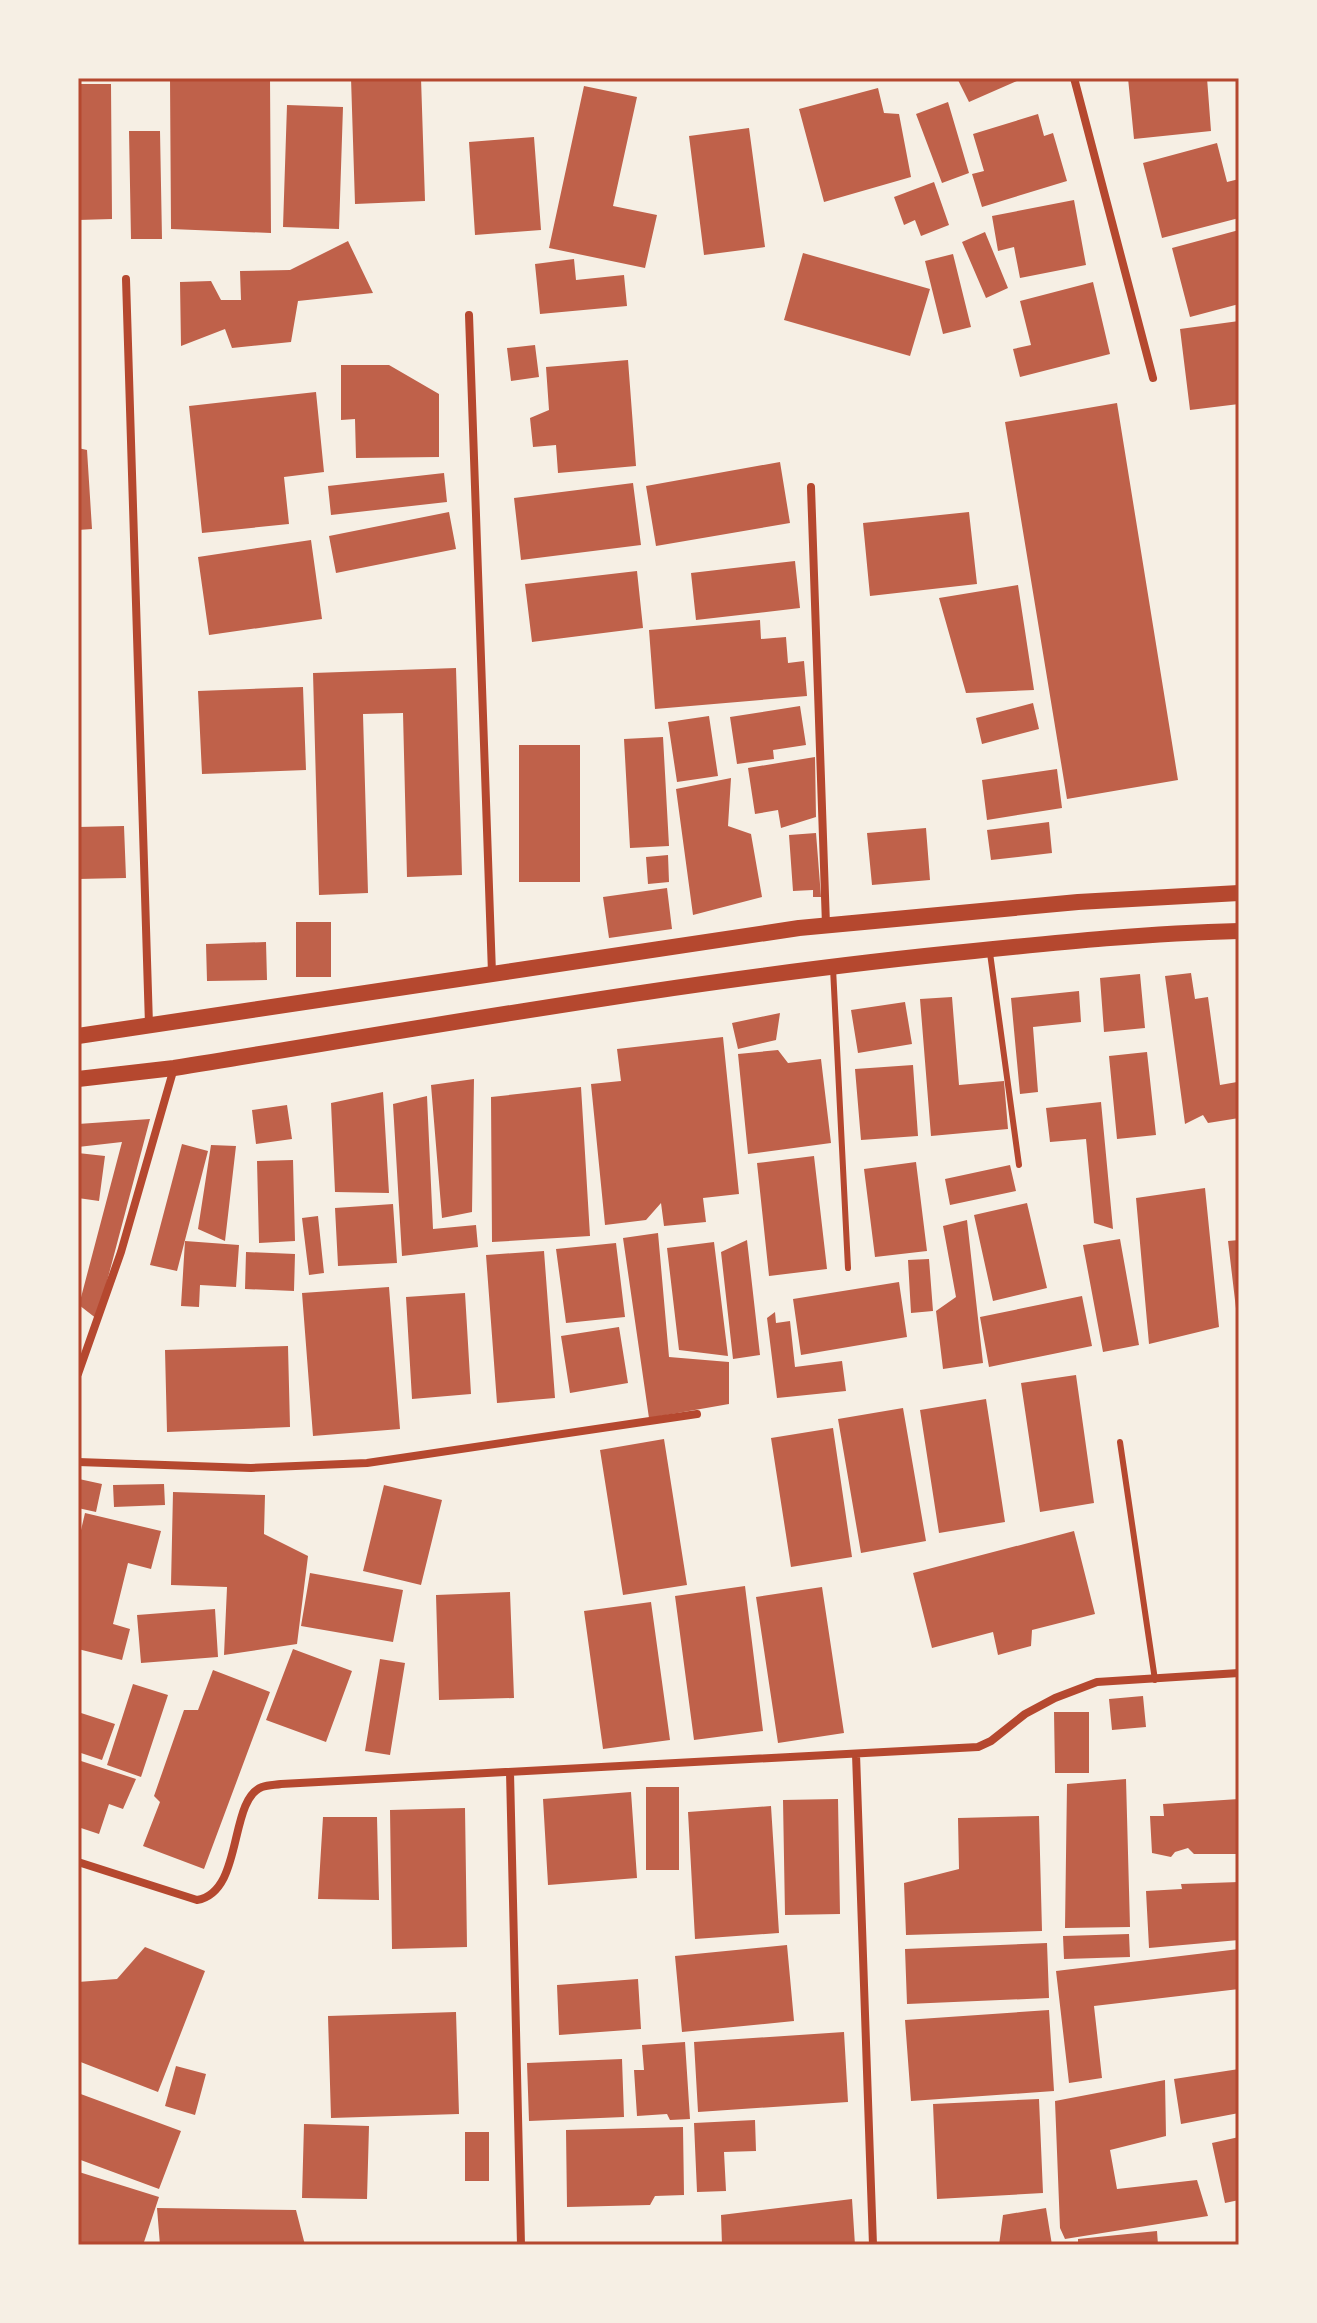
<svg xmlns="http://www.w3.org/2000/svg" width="1317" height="2323" font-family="'Noto Serif',serif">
  <rect width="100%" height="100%" fill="#f6efe4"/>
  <path fill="#bf614a" d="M170,78H270L271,233L171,229Z
    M351,78H421L425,201L355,204Z
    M957,78H1024L969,102Z
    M1128,78H1207L1211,131L1134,139Z
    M78,84H111L112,219L78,220Z
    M584,86L637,97L613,206L657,215L645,268L549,248Z
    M878,88L884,113L899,114L911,177L824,202L799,109Z
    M948,102L969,173L942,183L916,114Z
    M287,105L343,107L339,229L283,227Z
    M1038,114L1044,136L1053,133L1067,181L982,207L972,174L984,171L973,134Z
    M749,128L765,247L704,255L689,136Z
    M129,131H160L162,239H131Z
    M534,137L541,230L475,235L469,142Z
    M1217,143L1227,182L1239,179V218L1162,238L1143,163Z
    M934,182L949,225L921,236L915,220L904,225L894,197Z
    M1074,200L1086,265L1020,278L1014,247L998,251L992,216Z
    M1239,230V304L1190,317L1172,248Z
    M985,232L1008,288L986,298L962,242Z
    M348,241L373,293L298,301L291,342L232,348L225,329L181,346L180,282L211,281L221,300H241L240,271L290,270Z
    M803,253L930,289L910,356L784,320Z
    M953,254L971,327L943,334L925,261Z
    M574,259L576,280L624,275L627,306L540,314L535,264Z
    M1093,282L1110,354L1020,377L1013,349L1031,345L1020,301Z
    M1239,321V404L1190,410L1180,329Z
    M535,345L539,377L511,381L507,348Z
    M628,360L636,466L558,473L556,445L533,447L530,418L549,410L546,367Z
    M341,365H389L439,394V457L356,458L355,419L341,420Z
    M316,392L324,472L284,477L289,524L202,533L189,406Z
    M1117,403L1178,780L1067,799L1005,422Z
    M78,448L87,450L92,529L78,530Z
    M780,462L790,523L656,546L646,486Z
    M444,473L447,502L331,515L328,486Z
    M633,483L641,545L521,560L514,498Z
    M449,512L456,549L336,573L329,536Z
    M969,512L977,584L870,596L863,523Z
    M311,540L322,619L209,635L198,557Z
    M795,561L800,608L696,620L691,573Z
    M637,571L643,628L532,642L525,584Z
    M1018,585L1034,690L966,693L939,598Z
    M760,620L761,639L786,637L788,663L804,661L807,696L655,709L649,630Z
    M456,668L462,875L407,877L403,713L363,714L368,893L319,895L313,673Z
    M303,687L306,770L202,774L198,691Z
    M1033,703L1039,729L982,744L976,718Z
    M800,706L806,745L773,750L774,759L737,764L730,717Z
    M709,716L718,776L677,782L668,722Z
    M663,737L669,846L630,848L624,739Z
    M519,745H580V882H519Z
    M815,757L816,817L781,828L778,810L755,814L748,768Z
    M1057,769L1062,808L987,820L982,780Z
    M731,778L728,826L751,834L762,897L693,915L676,789Z
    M1049,822L1052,853L991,860L987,830Z
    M124,826L126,878L78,879V827Z
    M926,828L930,880L872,885L867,833Z
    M816,833L821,897H813V890L793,891L789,835Z
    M668,855L669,882L648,884L646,857Z
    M667,888L672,929L609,938L603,897Z
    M296,922H331V977H296Z
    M266,942L267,980L207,981L206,944Z
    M1191,973L1195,999L1208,997L1220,1085L1237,1082L1239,1118L1208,1123L1203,1115L1185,1124L1165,976Z
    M1140,974L1145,1028L1104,1032L1100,978Z
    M1079,991L1081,1022L1033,1027L1038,1092L1020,1094L1011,998Z
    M952,997L959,1085L1004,1081L1008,1129L931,1136L920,999Z
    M905,1002L912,1044L858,1053L851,1010Z
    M780,1013L776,1040L738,1049L732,1023Z
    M723,1037L739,1194L703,1198L706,1222L664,1226L661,1203L646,1220L605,1225L591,1084L621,1081L617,1049Z
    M778,1050L788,1063L821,1059L831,1143L748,1154L738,1054Z
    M1147,1052L1156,1135L1117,1139L1109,1056Z
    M913,1065L918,1136L861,1140L855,1069Z
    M474,1079L472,1212L442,1218L431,1085Z
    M581,1087L590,1236L492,1242L491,1097Z
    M383,1092L389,1193L335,1192L331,1103Z
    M427,1096L433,1229L476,1225L478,1247L402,1256L393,1104Z
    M1101,1102L1113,1229L1094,1223L1086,1139L1050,1142L1046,1108Z
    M287,1105L292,1139L256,1144L252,1110Z
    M150,1119L97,1319L79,1305L122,1142L78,1147V1124Z
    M182,1144L208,1151L177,1271L150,1265Z
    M211,1145L236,1146L225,1241L198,1229Z
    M78,1153L105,1156L99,1201L78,1198Z
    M814,1156L827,1269L769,1276L757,1163Z
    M293,1160L295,1241L259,1243L257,1161Z
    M916,1162L927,1251L875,1257L864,1169Z
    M1010,1165L1016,1191L950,1205L945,1179Z
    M1205,1188L1219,1327L1149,1344L1136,1198Z
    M1027,1203L1047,1288L993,1301L974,1215Z
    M393,1204L397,1263L338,1266L335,1208Z
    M318,1216L324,1273L309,1275L302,1218Z
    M967,1220L983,1363L943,1369L936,1311L956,1297L943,1226Z
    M658,1233L669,1357L729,1362V1404L649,1418L623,1238Z
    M1120,1239L1139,1345L1103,1352L1083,1245Z
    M747,1240L760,1355L733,1359L721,1252Z
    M1239,1240V1317H1237L1228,1241Z
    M185,1241L239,1245L236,1287L200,1285L199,1307L181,1306Z
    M714,1242L728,1356L679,1350L667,1248Z
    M616,1243L625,1317L566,1323L556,1249Z
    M544,1251L555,1398L497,1403L486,1255Z
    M246,1252L295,1254L294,1291L245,1289Z
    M929,1259L933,1311L911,1313L908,1260Z
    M899,1282L907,1337L801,1355L793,1299Z
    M389,1287L400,1429L313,1436L302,1293Z
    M465,1293L471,1394L412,1399L406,1297Z
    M1082,1296L1092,1346L989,1367L980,1317Z
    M775,1312L776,1323L790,1321L795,1367L842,1361L846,1391L777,1398L767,1318Z
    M619,1327L628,1383L570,1393L561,1336Z
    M288,1346L290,1427L167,1432L165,1350Z
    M1076,1375L1094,1503L1040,1512L1021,1383Z
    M986,1399L1005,1522L939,1533L920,1410Z
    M903,1408L926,1541L861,1553L838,1419Z
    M833,1428L852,1557L791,1567L771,1438Z
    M664,1439L687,1585L623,1595L600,1450Z
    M79,1479L102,1484L96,1512L78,1508Z
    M164,1484L165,1505L114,1507L113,1485Z
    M384,1485L442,1500L421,1585L363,1571Z
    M173,1492L265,1495L264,1534L308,1556L297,1644L224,1655L227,1587L171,1585Z
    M85,1513L161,1531L151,1569L128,1563L113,1624L130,1629L122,1660L78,1649V1543Z
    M1074,1531L1095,1614L1032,1630L1031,1646L998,1655L993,1632L932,1648L913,1573Z
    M310,1573L403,1590L393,1642L301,1626Z
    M745,1586L763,1731L694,1740L675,1596Z
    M822,1587L844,1733L778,1743L756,1597Z
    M510,1592L514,1698L439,1700L436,1595Z
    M651,1602L670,1740L603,1749L584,1611Z
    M215,1609L218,1657L141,1663L137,1615Z
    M293,1649L352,1671L326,1742L266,1720Z
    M380,1659L405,1663L390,1755L365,1751Z
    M213,1670L270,1692L204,1869L143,1846L160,1802L154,1796L184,1710H198Z
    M133,1684L168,1695L141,1777L107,1765Z
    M1143,1696L1146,1727L1112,1730L1109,1699Z
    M78,1712L115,1724L102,1760L78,1752Z
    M1054,1712H1089V1773H1055Z
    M78,1760L136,1779L123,1809L109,1804L99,1834L78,1827Z
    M1126,1779L1130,1927L1065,1928L1067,1784Z
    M646,1787H679V1870H646Z
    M631,1792L637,1878L548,1885L543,1799Z
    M838,1799L840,1914L785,1915L783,1800Z
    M1239,1799V1854H1194L1188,1848L1175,1852L1171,1857L1152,1853L1150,1816H1164L1163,1804Z
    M771,1806L779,1933L695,1939L688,1812Z
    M465,1808L467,1947L392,1949L390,1810Z
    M1039,1816L1042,1931L906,1935L904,1883L959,1869L958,1818Z
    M323,1817H377L379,1900L318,1899Z
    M1239,1882V1940L1149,1948L1146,1891L1182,1889L1181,1884Z
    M1129,1934L1130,1957L1064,1959L1063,1936Z
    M1047,1943L1049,1998L907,2004L905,1949Z
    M787,1945L794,2021L682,2032L675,1956Z
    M145,1947L205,1971L158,2092L78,2061V1982L117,1979Z
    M1239,1949V1989L1094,2006L1102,2078L1069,2083L1056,1971Z
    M638,1979L641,2029L559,2035L557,1985Z
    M1049,2010L1054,2091L911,2101L905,2020Z
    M456,2012L459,2114L331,2118L328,2016Z
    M844,2032L848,2102L698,2112L694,2042Z
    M685,2042L690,2119L670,2120L667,2114L637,2116L634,2070H644L642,2045Z
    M622,2059L624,2117L529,2121L527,2063Z
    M176,2066L206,2074L195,2115L165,2106Z
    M1239,2069V2113L1181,2124L1174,2079Z
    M1165,2080L1166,2136L1110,2150L1117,2189L1197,2180L1208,2216L1065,2239L1060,2228L1055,2101Z
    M78,2093L181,2131L159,2189L78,2159Z
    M1039,2099L1043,2193L937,2199L933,2104Z
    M755,2120L756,2151L724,2152L726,2191L697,2192L694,2123Z
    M304,2124L369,2126L367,2199L302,2198Z
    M683,2127L684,2195L655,2196L650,2205L567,2207L566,2130Z
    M465,2132H489V2181H465Z
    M1239,2137V2200L1225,2203L1212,2143Z
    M79,2172L159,2197L143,2245H78Z
    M852,2199L855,2245H722L721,2215Z
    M157,2208L296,2210L305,2245H160Z
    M1046,2208L1052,2245H999L1003,2215Z
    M1157,2231L1158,2245H1078V2239Z"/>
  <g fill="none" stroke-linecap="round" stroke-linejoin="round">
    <path stroke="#b5482f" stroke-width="6" d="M990,953L1019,1165
      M833,968L848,1268
      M1120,1442L1155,1680"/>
    <path stroke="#b5482f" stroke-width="8" d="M1074,78L1153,378
      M126,279L149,1025
      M469,315L492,973
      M811,487L826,925
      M78,1374L121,1252L174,1068
      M78,1462L251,1468L367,1463L697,1414
      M856,1754L873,2245
      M510,1772L521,2245
      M78,1862L197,1900C244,1892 228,1800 262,1787C268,1785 275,1785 281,1784L978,1747L991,1741L1025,1714L1055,1698L1097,1682L1239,1673"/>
    <path stroke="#b5482f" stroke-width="16" d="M78,1036L799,928L1078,902L1239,893
      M78,1079L174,1068C440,1025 706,977 974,951C1062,942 1150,933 1239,931"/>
  </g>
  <rect width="1317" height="2323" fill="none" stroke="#f6efe4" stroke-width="160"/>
  <rect x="80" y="80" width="1157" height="2163" fill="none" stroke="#b5482f" stroke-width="3"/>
</svg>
